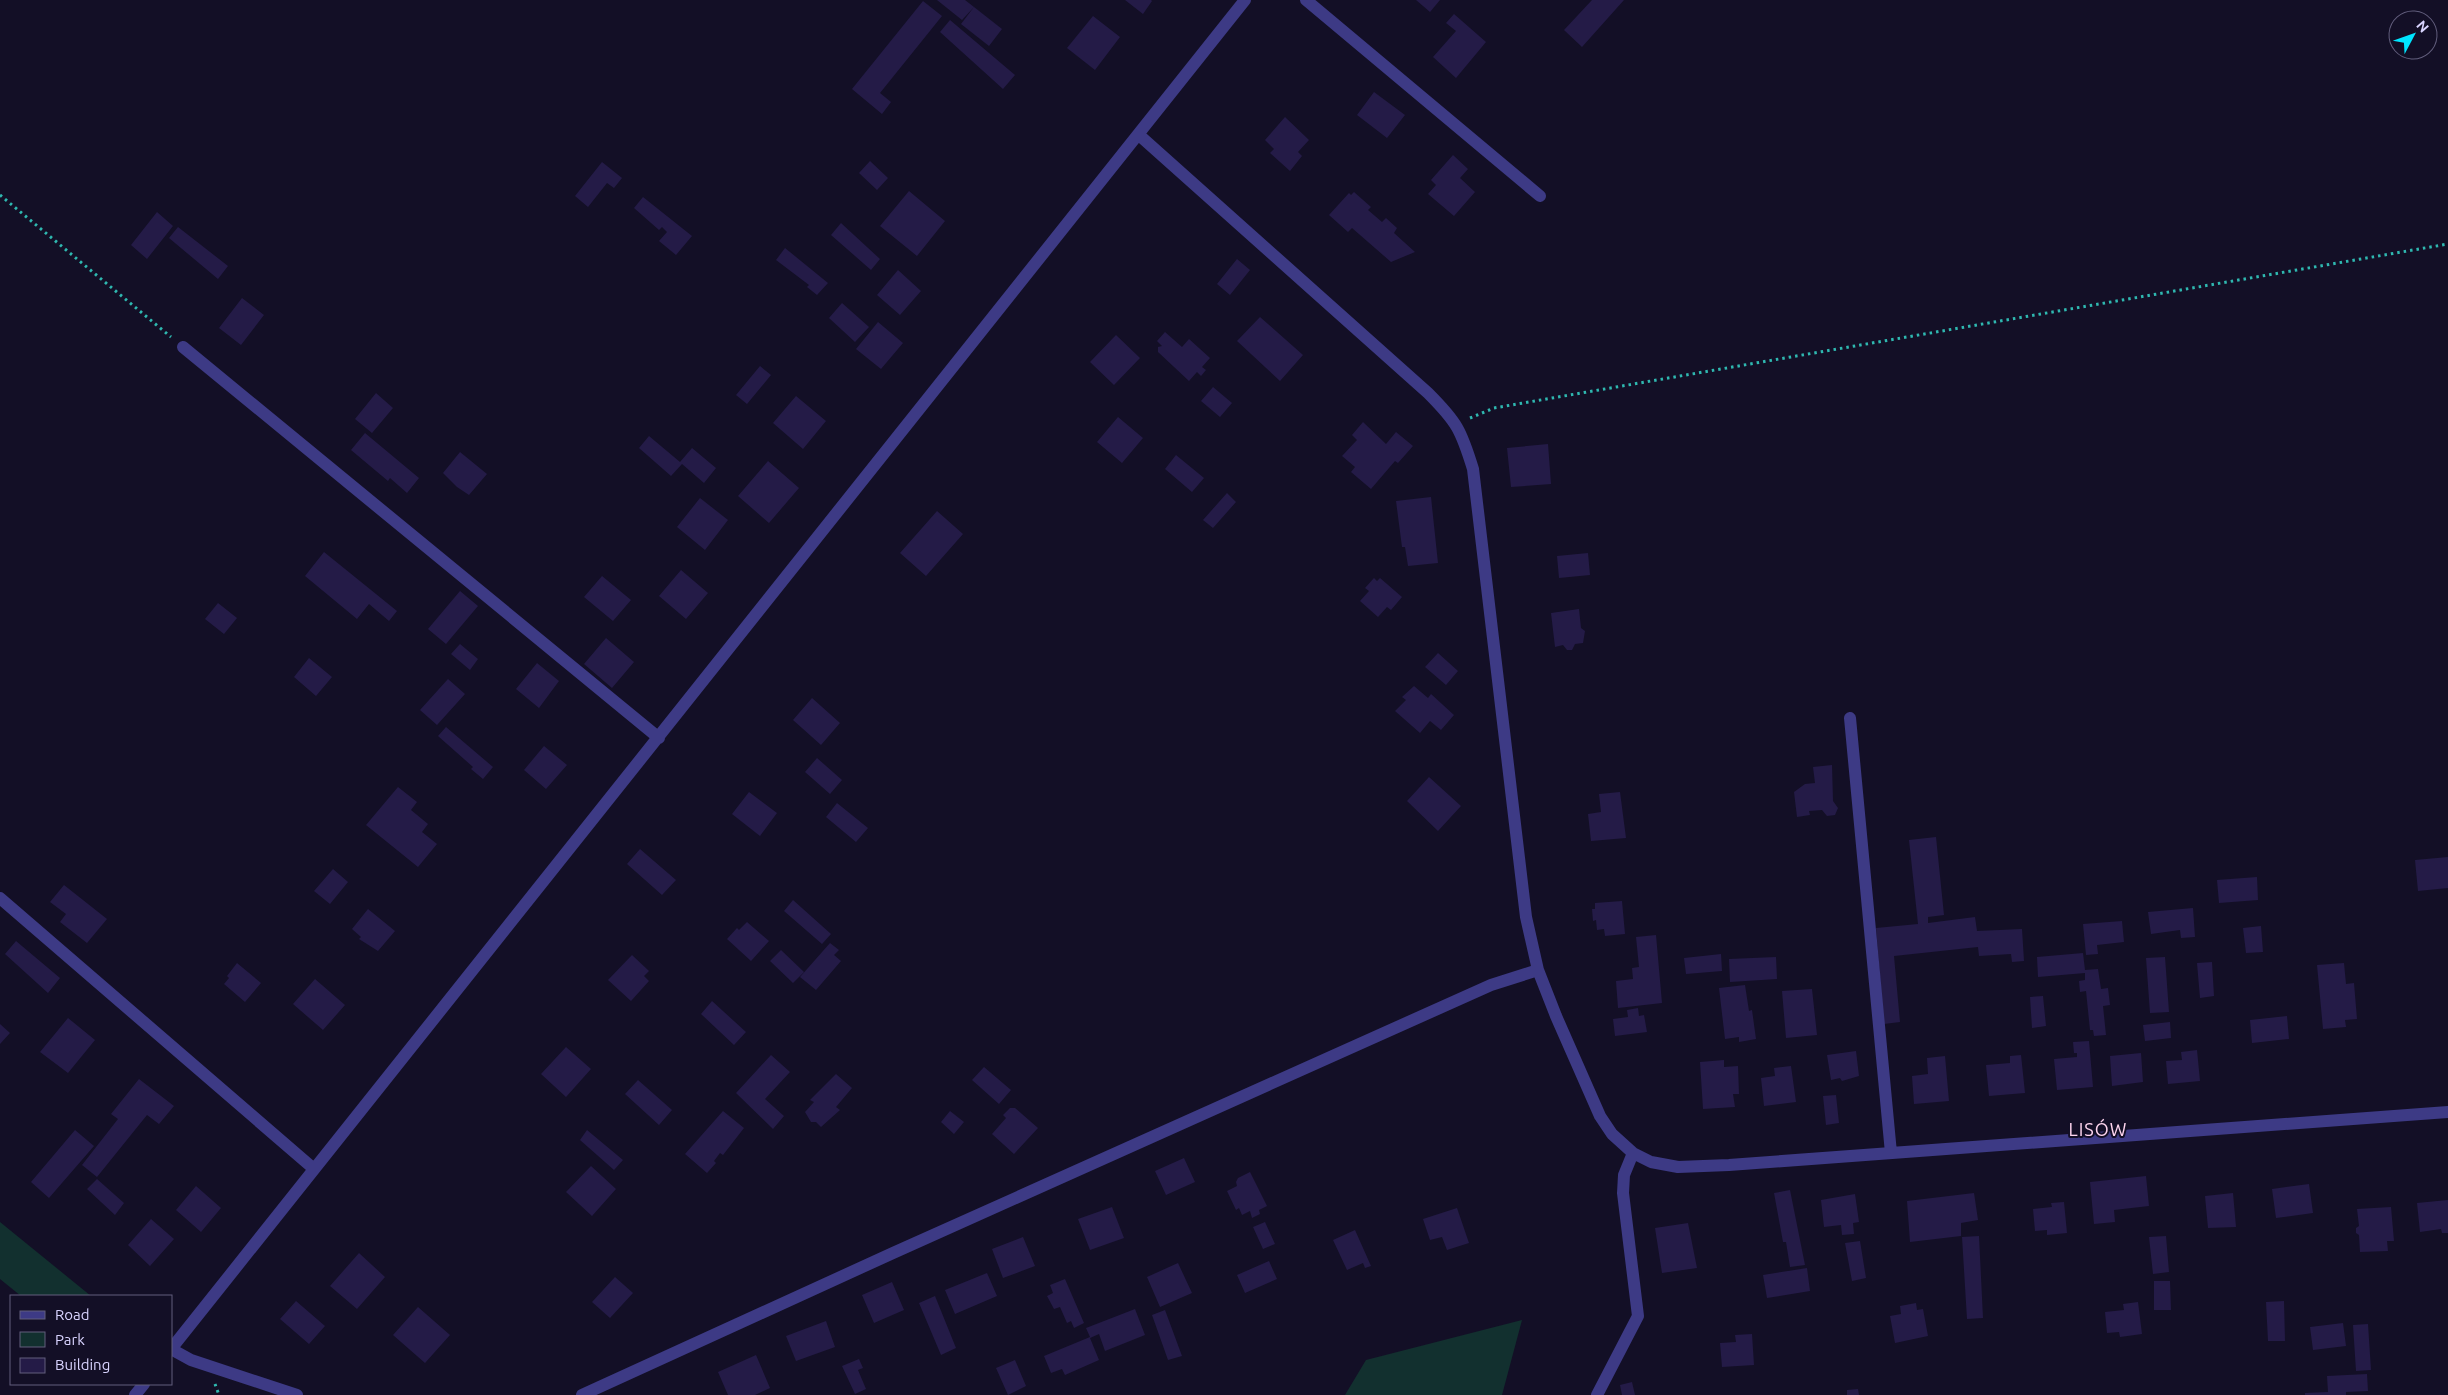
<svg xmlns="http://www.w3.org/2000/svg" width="2448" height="1395" viewBox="0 0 2448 1395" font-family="Ubuntu,sans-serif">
<rect width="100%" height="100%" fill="#130f26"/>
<path fill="#12302f" d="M0,1222l91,74h-70l-21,-17z
M1522,1320l-20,75h-157l21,-35z"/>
<path fill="#241b47" d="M937,0h28l9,7 -12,13z
M1125,0h26l1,1 -9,13z
M1416,0h24l-10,12z
M1592,0h32l-42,47 -18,-17z
M923,1l19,15 -62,77 11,9 -9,12 -30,-25z
M974,7l28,22 -13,17 -28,-22z
M1454,14l32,28 -30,36 -23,-21 23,-26 -10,-8z
M1093,16l27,21 -25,33 -28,-22z
M950,20l65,55 -12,14 -63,-57z
M1374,92l31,23 -18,23 -30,-23z
M1285,117l24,23 -11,12 4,4 -12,15 -20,-18 4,-4 -9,-9z
M1453,155l15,14 -8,9 15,14 -21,24 -26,-22 8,-9 -5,-5z
M870,161l18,17 -11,12 -18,-17z
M602,162l20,16 -8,10 -7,-5 -19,24 -13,-11z
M909,191l36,30 -28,35 -37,-30z
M1354,192l17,15 -3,3 14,12 4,-4 11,10 -3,5 21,19 -24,10 -39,-34 -4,4 -19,-17 20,-22 2,2z
M643,197l49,39 -16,19 -17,-14 8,-9 -5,-5 -3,3 -25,-22z
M157,212l16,14 -26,33 -16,-14z
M841,223l39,36 -9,11 -40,-35z
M178,227l50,39 -10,13 -49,-41z
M785,248l43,35 -11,12 -10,-8 2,-2 -33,-25z
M1237,259l13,11 -20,25 -13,-11z
M898,270l23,21 -21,24 -23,-20z
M242,298l22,17 -23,30 -22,-17z
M842,303l27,24 -14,15 -26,-24z
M1260,317l43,38 -23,26 -43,-40z
M878,322l25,21 -22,26 -25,-20z
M1165,332l17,15 7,-8 21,19 -8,9 4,3 -5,6 -4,-4 -8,9 -31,-29v-5l4,-1 -5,-5z
M1116,335l24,23 -26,27 -24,-23z
M760,366l11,9 -24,29 -11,-9z
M1213,387l19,16 -12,14 -19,-16z
M376,393l17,15 -21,25 -17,-14z
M796,396l30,25 -23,28 -30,-26z
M1118,417l25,21 -21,25 -25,-21z
M1363,422l23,22 10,-12 17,14 -15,17 -3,-2 -24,28 -20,-17 4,-5 -13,-11 15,-16 -5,-5z
M365,433l54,45 -12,15 -17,-15 -2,3 -37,-31z
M649,436l31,26 12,-14 24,20 -12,15 -22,-19 -11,12 -32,-28z
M1548,444l3,40 -40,3 -4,-39z
M460,452l27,22 -18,21 -12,-8 -14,-14z
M1176,455l28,23 -12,14 -27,-23z
M768,461l31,27 -30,35 -31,-27z
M1227,493l9,9 -23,26 -10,-8z
M1431,497l7,66 -30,3 -3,-19h-3l-6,-46z
M700,498l28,22 -23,30 -28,-23z
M937,511l26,23 -37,42 -26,-23z
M324,552l73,59 -8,10 -20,-17 -12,15 -52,-43z
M1588,553l2,22 -31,3 -2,-22z
M681,570l27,23 -22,26 -27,-23z
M602,576l29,24 -18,21 -29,-24z
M1374,578l3,3 3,-3 22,19 -11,13 -4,-3 -9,10 -18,-16 9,-10 -4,-3z
M460,591l18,15 -32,38 -18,-15z
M218,603l19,15 -13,16 -19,-15z
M1579,609l2,19 4,3 -2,12 -8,1 -3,6h-5l-4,-5 -8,2 -4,-34z
M606,638l28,24 -22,26 -28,-24z
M460,644l18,15 -8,11 -19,-16z
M1438,653l20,18 -12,14 -21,-18z
M309,658l23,19 -16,19 -22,-19z
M537,663l22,18 -20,27 -23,-19z
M448,679l17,15 -28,31 -17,-15z
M1414,686l14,12 3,-4 23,21 -13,15 -11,-9 -10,12 -25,-22 11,-11 -4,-3z
M812,698l28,25 -19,22 -28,-25z
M446,727l47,40 -10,12 -12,-10 2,-2 -35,-31z
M544,746l23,19 -21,24 -22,-19z
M817,758l25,22 -12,14 -25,-22z
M1832,765l1,36 5,7 -3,7 -8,1 -5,-6 -13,1 1,4 -13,2 -3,-25 11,-8 10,-1 -2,-16z
M1429,777l32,29 -23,25 -31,-30z
M398,787l19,15 -6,8 17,14 -6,8 15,12 -19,23 -52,-42z
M749,792l28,21 -17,23 -28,-22z
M1620,792l6,46 -35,3 -3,-27 13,-2 -2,-18z
M837,803l31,25 -12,14 -30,-25z
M1936,837l8,78 -16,2v6l47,-6 2,14 45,-2 2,32 -12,1 -1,-8 -32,2 -1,-9 -84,9 6,66 -16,2 -8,-96 42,-4 -9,-84z
M640,849l36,31 -14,15 -35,-31z
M2448,857v31l-30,3 -3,-31z
M333,869l15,13 -18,22 -16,-13z
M2257,877l1,23 -39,3 -2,-23z
M64,885l43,34 -20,24 -27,-21 6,-8 -16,-12z
M793,900l38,34 -9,10 -38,-33z
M1622,901l3,33 -20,2 -1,-7 -7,1 -1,-10 -3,1 -1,-12h3v-6z
M2193,908l2,29 -14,1 -1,-8 -29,4 -3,-22z
M368,909l27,22 -17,20 -19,-12 2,-2 -9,-8z
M2122,921l2,21 -27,3 1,9 -12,1 -3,-31z
M747,922l22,19 -18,20 -24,-22 10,-11 2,2z
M2261,926l2,26 -17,1 -3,-25z
M1656,935l6,68 -44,5 -2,-27 17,-2 -1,-11 7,-1 -3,-30z
M16,941l44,37 -12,15 -43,-39z
M830,943l9,7 -5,5 7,6 -25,29 -16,-13z
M781,950l23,22 -11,11 -23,-22z
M2083,953l2,17 13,-1 3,20 7,-1 2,17 -7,1 3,29 -12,1 -1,-6h-3l-4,-39 -6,1 -1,-11 6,-1v-7l-47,4 -1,-20z
M1721,954l1,17 -36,3 -2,-16z
M632,955l17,16 -5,5 5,5 -18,20 -23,-21z
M1776,957l1,22 -47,3 -1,-23z
M2165,957l4,55 -19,1 -4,-55z
M2212,962l2,34 -14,2 -3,-35z
M237,963l24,20 -16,19 -21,-18 5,-6 -2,-2z
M2344,963l2,21 8,-1 3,36 -12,1 1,7 -23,2 -6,-64z
M315,979l30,26 -22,25 -30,-26z
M1745,985l4,26 3,-1 4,29 -17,3v-5l-14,2 -6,-51z
M1812,989l5,46 -31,3 -4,-47z
M2043,996l3,30 -14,2 -2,-31z
M712,1001l34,31 -12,13 -33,-31z
M1638,1008l1,8 5,-1 3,17 -32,4 -2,-17 15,-2 -1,-7z
M2287,1016l2,23 -37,4 -2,-23z
M68,1018l27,22 -27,33 -28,-21z
M2170,1022l1,16 -26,3 -2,-16z
M0,1024l10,9 -10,11z
M2089,1041l4,46 -36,3 -3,-31 23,-2v-4h-3l-1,-11z
M566,1047l25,22 -25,28 -25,-23z
M2197,1050l3,31 -32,3 -2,-23 16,-1 -1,-8z
M1856,1051l3,25 -17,5 -2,-3 -9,2 -4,-25z
M2141,1053l2,29 -31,4 -2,-30z
M771,1055l19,17 -25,27 19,17 -11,13 -37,-36z
M2021,1055l4,38 -36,3 -3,-31 24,-2v-7z
M1945,1056l4,45 -35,3 -2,-28 16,-2 -1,-16z
M1724,1060v7l14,-1 1,28h-6l2,13 -32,2 -3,-47z
M1791,1066l5,36 -32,4 -3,-28 14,-2 -1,-8z
M984,1067l27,23 -12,14 -27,-24z
M836,1074l16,14 -16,19 4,3 -19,17 -5,-5h-5l-6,-10 9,-10 -4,-2z
M139,1079l35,27 -15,18 -12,-9 -50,62 -15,-12 36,-46 -7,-5z
M638,1080l34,30 -13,15 -34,-31z
M1836,1095l3,28 -13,2 -3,-29z
M1010,1108h5l23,20 -24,26 -22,-20 14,-16 -3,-3z
M723,1111l21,17 -21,27 -3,-2 -6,8 2,2 -9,10 -22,-19z
M950,1111l14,11 -10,12 -13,-12z
M75,1130l19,16 -45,52 -18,-16z
M587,1130l36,30 -9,10 -34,-30z
M1184,1158l11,24 -29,13 -11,-24z
M591,1166l25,23 -24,27 -26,-24z
M1250,1172l17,34 -8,4 1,4 -8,4 -2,-7 -8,4 -3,-7 -3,2 -9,-19 10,-5 -1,-4 2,-4z
M2146,1176l3,30 -35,4 1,12 -21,2 -4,-42z
M97,1179l27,24 -9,12 -28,-26z
M2309,1184l4,29 -37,5 -4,-29z
M196,1186l25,22 -20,24 -25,-22z
M1790,1190l15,75 -15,2 -4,-25h-3l-9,-49z
M1974,1193l4,27 -17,3v13l-51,6 -3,-41z
M2233,1193l3,34 -28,1 -3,-32z
M1855,1194l4,28 -6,1 1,11 -12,1 -1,-10 -17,2 -3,-27z
M2448,1200v33h-6l-1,-4 -21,3 -3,-29z
M2064,1202l3,31 -20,2v-5l-12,1 -2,-22 19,-2 -1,-4z
M1112,1207l12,31 -34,12 -12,-31z
M2391,1207l3,34h-7l1,10 -28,1 -1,-17 -3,-2v-5l3,-2 -2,-17z
M1457,1208l12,35 -22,7 -5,-13 -12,3 -7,-21z
M151,1219l23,20 -24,27 -22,-21z
M1265,1222l10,22 -12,5 -10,-22z
M1688,1223l9,45 -35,5 -7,-45z
M1355,1230l16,36 -6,2 -2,-5 -16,7 -14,-30z
M1979,1236l4,82 -16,1 -5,-82z
M2166,1236l3,36 -16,2 -4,-37z
M1023,1237l12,29 -32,12 -11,-29z
M1860,1241l6,37 -14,3 -7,-38z
M359,1253l26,24 -28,32 -27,-23z
M1269,1261l8,18 -32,14 -8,-18z
M1178,1263l14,30 -32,14 -13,-30z
M1807,1268l3,23 -43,7 -4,-23z
M987,1273l10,23 -42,18 -10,-24z
M615,1277l18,16 -23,25 -18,-16z
M1065,1279l19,44 -10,5 -3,-7 -4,2 -7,-16 -6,2 -7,-13 6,-3 -3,-8z
M2154,1281h16l1,29h-17z
M892,1282l12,28 -30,13 -12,-28z
M935,1296l21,52 -15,7 -22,-52z
M296,1301l29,25 -16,18 -29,-25z
M2284,1301l1,40h-17l-2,-39z
M2138,1302l4,32 -22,3 -1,-5 -12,1 -2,-21 19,-2 -1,-6z
M1916,1303l1,7 6,-1 5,27 -33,7 -5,-27 11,-2 -1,-8z
M418,1307l32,28 -25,28 -32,-28z
M1135,1309l10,26 -40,16 -6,-17 -9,4 9,22 -34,15 -3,-6 -11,4 -7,-17 46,-19 -4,-9z
M1165,1310l17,46 -14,4 -16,-45z
M826,1321l9,26 -39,14 -10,-25z
M2343,1323l3,23 -33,4 -3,-23z
M2368,1324l3,46 -15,1 -3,-46z
M1752,1334l2,31 -32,2 -2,-24 16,-1 -1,-7z
M756,1355l14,33 -15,7h-27l-10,-23z
M859,1359l4,9 -5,2 8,19 -11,5 -13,-28z
M1015,1360l11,26 -18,9 -12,-27z
M2367,1374l1,17 -22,1v3h-41v-2l23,-1 -1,-16z
M1632,1382l3,13h-13l-2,-10z
M1858,1389l1,6h-12v-5z"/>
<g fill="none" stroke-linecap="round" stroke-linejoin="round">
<path stroke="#2fb8b0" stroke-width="3" stroke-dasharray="2.5 4" stroke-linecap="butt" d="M0,195l171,142
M1470,418l24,-10 954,-164
M215,1384l4,11"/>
<path stroke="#3d3a85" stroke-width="12" d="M1306,0l234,196
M1139,135l289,258c29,29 33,37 45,76l53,448 12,53 18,46 44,100 12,18 21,19 18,9 27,5 51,-2 719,-53
M183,347l476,391
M1850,718l41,435
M0,898l314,271
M135,1395l9,-11
M297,1395l-106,-35 -20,-11 1074,-1349
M582,1395l311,-142 598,-268 47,-15
M1597,1395l41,-79 -15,-123 1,-18 9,-22"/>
</g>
<g text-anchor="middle" stroke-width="4" stroke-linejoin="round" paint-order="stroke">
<g font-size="18" letter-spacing="1" fill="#ffd6f0" stroke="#130f26">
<text x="2098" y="1136">LISÓW</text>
</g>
</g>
<rect x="10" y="1295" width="162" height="90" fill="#130f26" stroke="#625e7d"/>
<rect x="20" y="1311" width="25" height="8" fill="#3d3a85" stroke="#625e7d"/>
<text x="55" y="1320" font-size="15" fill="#d9d4ff">Road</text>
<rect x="20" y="1332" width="25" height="15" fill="#12302f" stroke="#625e7d"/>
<text x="55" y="1345" font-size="15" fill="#d9d4ff">Park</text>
<rect x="20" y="1358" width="25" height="15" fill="#241b47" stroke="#625e7d"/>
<text x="55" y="1370" font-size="15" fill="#d9d4ff">Building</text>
<g transform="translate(2413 35) rotate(49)"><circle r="24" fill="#130f26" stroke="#625e7d"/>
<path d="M0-4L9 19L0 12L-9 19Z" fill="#00e5ff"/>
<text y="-8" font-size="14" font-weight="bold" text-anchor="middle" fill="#d9d4ff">N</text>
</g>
</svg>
